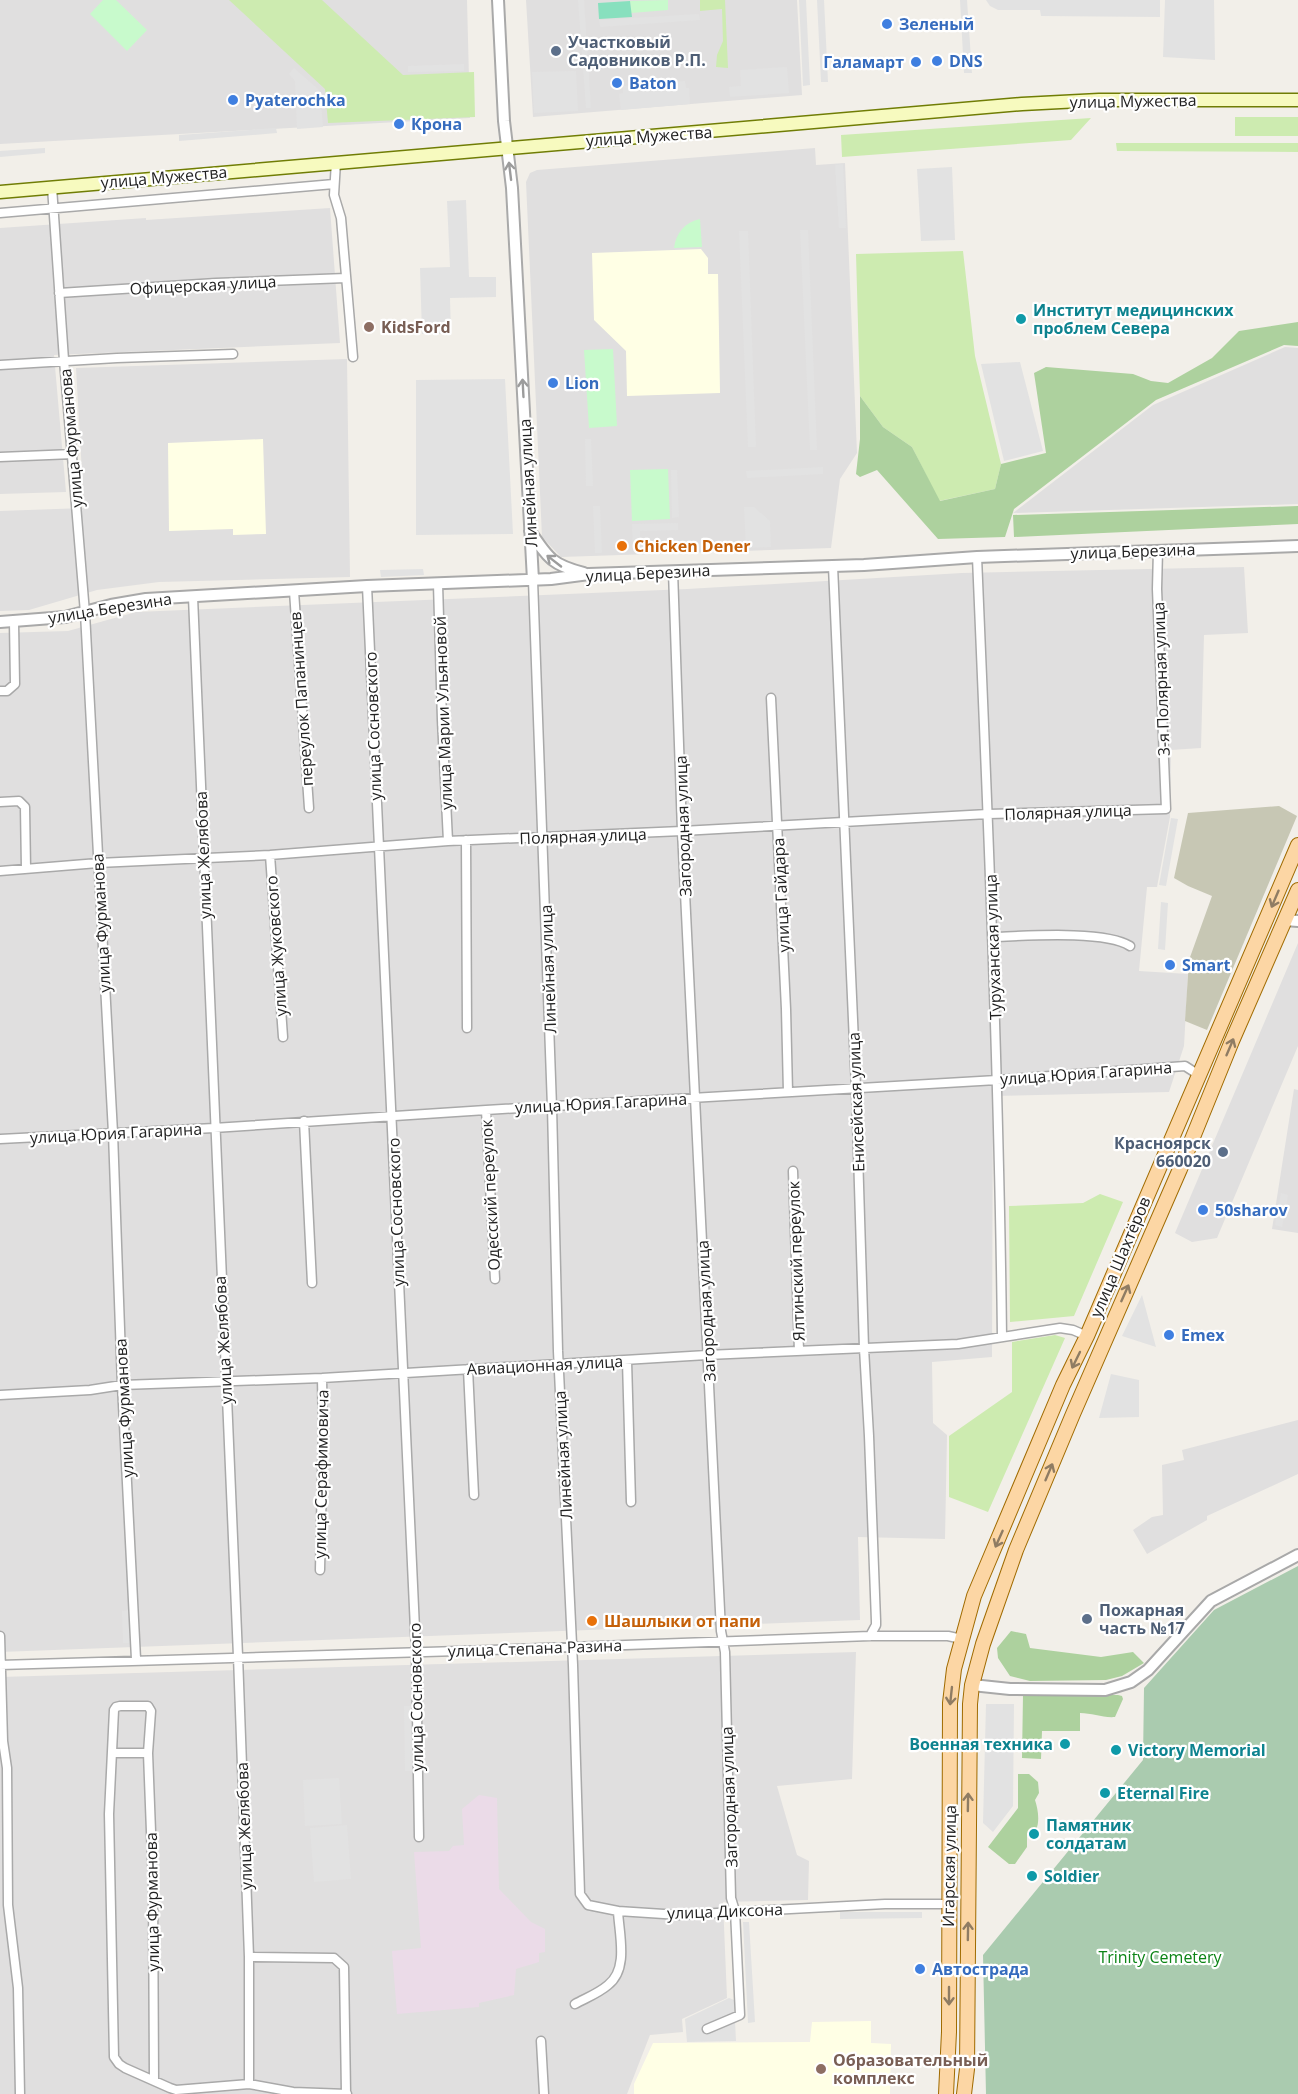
<svg xmlns="http://www.w3.org/2000/svg" width="1298" height="2094" viewBox="0 0 1298 2094" font-family="'Open Sans',sans-serif">
<rect width="100%" height="100%" fill="#f2efe9"/>
<path fill="#e0dfdf" d="M0,0h467l3,118 -470,26z
M526,0h271l5,95 -269,22z
M815,148l1,17 29,-2 12,290 -17,26 -9,69 -270,9 -19,-20 -16,-355 4,-9 7,-3z
M330,208l10,135 -286,12 12,137 -66,2v-266l146,-10v2z
M1285,347l13,1v156l-285,9 140,-108z
M347,359l3,218 -191,5 -62,8 -68,20 -29,1v-100l84,-3 -8,-140z
M1244,567l4,66 -44,2 -3,113 -30,2 -1,67 -13,70h-10l-8,84 49,3 -4,72 -15,46 -176,4 -1,261 -60,5 1,61 14,12 -2,104 -87,-2 2,83 -860,32v-1019l68,-2 68,-19 551,-23 275,-16z
M1298,943v103l-81,192 -25,4 -17,-9z
M1294,1089l4,1v143l-26,-4z
M1298,1420v54l-91,42v4l-60,34 -14,-24 19,-13 11,-2 -1,-50 22,-5 -2,-10z
M856,1652l-4,127 -75,7 20,69 12,6 -1,39 -85,2 4,96 -45,21 1,13 -33,3 -23,59h-627v-417z"/>
<path fill="#ebdbe8" d="M479,1795l18,3 2,91 32,33 14,7v23l-6,1v9l-23,7 -2,26 -35,8v4l-82,7 -5,-63 29,-3 -7,-96 35,-1 4,-5 11,-1 -2,-36z"/>
<path fill="#ffffe5" d="M701,249l7,9v16h10l2,119 -93,3 -1,-45 -32,-31 -2,-67z
M263,439l3,95 -33,1v-6l-64,2 -1,-88z
M871,2021v22l20,1 -1,50h-256v-10l19,-41 157,-1 2,-20z"/>
<path fill="#c7c7b4" d="M1279,806l18,10 -90,214 -22,-9 4,-61 23,-64 -24,-10 -14,-8 14,-65z"/>
<path fill="#cdebb0" d="M229,0h93l81,75 71,-3 1,45 -147,6 -3,-34z
M700,0h25l3,68 -12,-1 1,-12 6,-14 -1,-32 -22,2z
M1235,117h63v19h-63z
M1091,118l-20,22 -229,17 -1,-22z
M1116,143h182v9l-181,-1z
M963,251l12,105 26,108 -6,25 -56,12 -27,-54 -29,-20 -23,-31 -4,-142z
M1100,1194l23,8 -49,114 -64,6 -1,-116 74,-3z
M1055,1335l10,3 -77,174 -39,-15v-61l63,-44v-50z"/>
<path fill="#add19e" d="M1298,322v24l-14,-1 -128,55 -142,109 -9,28 -67,2 -61,-69 -17,7 -4,-3 4,-35v-43l23,31 29,20 28,54 55,-12 6,-25 45,-11 -12,-80 12,-6 87,7 18,7 17,2 44,-25 27,-27z
M1298,506v18l-284,13 -1,-22z
M1011,1631l15,3 4,14 71,9 32,-5 11,11 -22,13 -16,4 -76,1 -20,-5 -12,-18 -1,-10z
M1023,1695h95l4,1 1,3 -8,18c-12,1 -23,-4 -35,-4v18h-38l-1,28 -19,-1z
M1018,1774h11l9,8 1,11 -4,7c3,9 5,21 1,30l-9,3v14l-12,17h-6l-21,-17 30,-39z"/>
<path fill="#aacbaf" d="M1298,1566v528h-312l-3,-139 160,-195 1,-72 70,-78z"/>
<path fill="#c8facc" d="M103,0h13l31,30 -20,21 -37,-37z
M668,0v10l-37,3 -1,-12z
M700,219l2,28 -28,1c2,-15 11,-26 26,-29z
M613,349l4,77 -28,2 -5,-78z
M668,469l2,50 -38,2 -2,-51z"/>
<path fill="#88e0be" d="M630,1l2,16 -33,2 -1,-16z"/>
<path fill="#e2e2e2" d="M578,0h6l7,108h-5z
M799,0h7l4,85 -7,1z
M817,0h7l4,82h-7z
M960,0h7l5,73h-8z
M986,0h174v17l-119,-1 -1,-6h-42l-8,-4z
M1165,0h49l1,60 -52,-3z
M699,14l1,6 -100,7 -1,-7z
M464,64v7l-56,1v-6z
M787,67l2,26 -59,4 -1,-10 12,-1 -1,-16z
M294,68l26,23 3,36 -26,2 -2,-48 -6,-7z
M576,71l2,40 -44,2 -2,-41z
M685,81l1,7h3l1,16 -69,6 -2,-16 4,-1v-7z
M276,128l1,5 -98,8v-6z
M45,148v5l-45,4v-6z
M843,164l3,64h-7l-4,-63z
M952,167l3,73 -34,1 -4,-72z
M466,200l3,77h27v20l-46,1 1,36h-29l-2,-66 30,-1 -3,-66z
M800,230h8l9,220h-7z
M739,231h9l8,216h-8z
M1020,362l23,89 -39,10 -23,-97z
M505,379l8,155 -97,1v-155z
M585,439h6l2,47h-7z
M823,467v7l-76,4 -1,-7z
M671,470h6l2,47 -7,1z
M593,506h7l2,47h-7z
M744,507h10l16,14 1,26 -25,1z
M678,523v7l-38,1v14l96,-2v6l-103,2 -1,-27z
M423,569l1,6 -43,2 -1,-7z
M1171,818l7,1 -12,67 -7,-1z
M1161,902l7,1 -3,47 -7,-1z
M1281,1193l7,2 -6,32 -7,-2z
M1142,1295l14,52 -34,-11z
M1111,1374l28,6v37l-40,1z
M129,1610l1,33h-7l-1,-32z
M986,1704h28l-1,102 -20,26 -10,-9z
M404,1706h8v65h-7z
M339,1778l3,46 -37,2 -2,-46z
M347,1825l4,54 -37,3 -4,-54z
M840,1912h82v6l-82,1z
M743,1922h6l6,100 -7,1z
M729,1998l5,2 2,41 -49,1 -2,-23z"/>
<g fill="none" stroke-linecap="round" stroke-linejoin="round">
<defs>
<path id="minor" d="M336,162l-2,33 7,23 12,139
M52,187l12,173 21,253 28,520 9,252 14,274
M0,213l334,-29
M59,293l157,-10 130,-5
M0,365l117,-7 116,-4
M0,457l73,-3
M977,557c11,260 22,520 25,780
M833,566l23,522 8,260 5,88 7,185v4l-6,11
M673,571l9,260 39,800 4,21 6,246 4,13 5,104 -33,14
M533,580l19,527 6,244 15,314 7,229 8,11 30,6
M438,584l4,136 6,121
M367,586l49,1065 3,186
M294,591l15,217
M193,597l45,1059 11,301v127
M0,691h7l8,-7 -1,-62
M771,698l15,311 2,83
M0,802l19,-1 6,6 1,62
M466,840l1,188
M270,855l13,182
M0,871l98,-8 172,-8 178,-14 234,-10 306,-17 178,-5 -9,-220 1,-39
M993,937c31,-1 112,-7 137,9
M486,1110l9,169
M304,1121l8,162
M0,1139l214,-11 272,-18 511,-30 188,-14 14,9
M793,1171l6,180
M627,1361l4,141
M468,1369l6,126
M0,1395l90,-5 32,-5 200,-7 385,-23 251,-11 102,-16 13,2 14,6
M320,1570l3,-140 -1,-52
M0,1636l3,105 4,27 1,137 10,83 2,106
M0,1665l491,-15 379,-14h78l14,3
M113,1753h35
M249,1957l85,1 10,9 2,126
M575,2004c11,-6 24,-11 33,-19 21,-16 11,-51 10,-74l61,4 206,-11h63
M541,2041l3,53
M154,2080l-1,-196 -5,-131 3,-42 -3,-5h-28l-4,1 -2,3 -5,104 5,243 5,7 6,4 45,20 6,2 73,-6 44,8 54,2"/>
<path id="tertiary" d="M498,0l6,121 8,67 21,392
M530,531c18,27 22,34 54,42
M0,622l65,-5 46,-12 35,-6 221,-13 184,-7 38,-5 275,-9 113,-8 321,-11
M1285,920l13,1
M972,1685l38,4 95,1 26,-8 17,-12 63,-69 87,-46"/>
<path id="secondary" d="M0,192l1022,-88 77,-4h199"/>
<path id="primary" d="M946,2094l3,-62 1,-329 4,-34 20,-73 89,-211 24,-49 211,-491
M964,2094l3,-25 3,-365 2,-19 11,-41 33,-94 57,-136 107,-245 52,-128 66,-151"/>
</defs>
<use href="#minor" stroke="#a9a9a9" stroke-width="11"/>
<use href="#tertiary" stroke="#a9a9a9" stroke-width="14"/>
<use href="#secondary" stroke="#707d05" stroke-width="15"/>
<use href="#primary" stroke="#a06b00" stroke-width="16"/>
<use href="#minor" stroke="#fff" stroke-width="8"/>
<use href="#tertiary" stroke="#fff" stroke-width="10"/>
<use href="#secondary" stroke="#f7fabf" stroke-width="12"/>
<use href="#primary" stroke="#fcd6a4" stroke-width="14"/>
</g>
<defs><path id="oneway-shaft" d="M-6 0H5M1.5-3L5.5 0L1.5 3" fill="none" stroke-width="1.6" stroke-linecap="round" stroke-linejoin="round" transform="scale(1.5)"/></defs>
<g stroke="#9c9c9c">
<use href="#oneway-shaft" transform="translate(510 171) rotate(-97)"/>
<use href="#oneway-shaft" transform="translate(523 388) rotate(-93)"/>
<use href="#oneway-shaft" transform="translate(554 561) rotate(-142)"/>
</g>
<g stroke="#8f7c63">
<use href="#oneway-shaft" transform="translate(1275 899) rotate(113)"/>
<use href="#oneway-shaft" transform="translate(1230 1047) rotate(-67)"/>
<use href="#oneway-shaft" transform="translate(1125 1293) rotate(-66)"/>
<use href="#oneway-shaft" transform="translate(1076 1360) rotate(116)"/>
<use href="#oneway-shaft" transform="translate(1049 1472) rotate(-67)"/>
<use href="#oneway-shaft" transform="translate(999 1539) rotate(114)"/>
<use href="#oneway-shaft" transform="translate(951 1696) rotate(96)"/>
<use href="#oneway-shaft" transform="translate(968 1802) rotate(-89)"/>
<use href="#oneway-shaft" transform="translate(968 1931) rotate(-89)"/>
<use href="#oneway-shaft" transform="translate(949 1996) rotate(90)"/>
</g>
<g fill="#3f7fe0" stroke="#fff" stroke-width="2">
<circle cx="887" cy="24" r="6"/>
<circle cx="937" cy="61" r="6"/>
<circle cx="916" cy="62" r="6"/>
<circle cx="617" cy="83" r="6"/>
<circle cx="233" cy="100" r="6"/>
<circle cx="399" cy="124" r="6"/>
<circle cx="553" cy="383" r="6"/>
<circle cx="1170" cy="965" r="6"/>
<circle cx="1203" cy="1210" r="6"/>
<circle cx="1169" cy="1335" r="6"/>
<circle cx="920" cy="1969" r="6"/>
</g>
<g fill="#5c6f8a" stroke="#fff" stroke-width="2">
<circle cx="556" cy="51" r="6"/>
<circle cx="1223" cy="1152" r="6"/>
<circle cx="1087" cy="1619" r="6"/>
</g>
<g fill="#0f9aa8" stroke="#fff" stroke-width="2">
<circle cx="1021" cy="319" r="6"/>
<circle cx="1065" cy="1744" r="6"/>
<circle cx="1116" cy="1750" r="6"/>
<circle cx="1105" cy="1793" r="6"/>
<circle cx="1034" cy="1834" r="6"/>
<circle cx="1032" cy="1876" r="6"/>
</g>
<g fill="#8d6e63" stroke="#fff" stroke-width="2">
<circle cx="369" cy="327" r="6"/>
<circle cx="821" cy="2069" r="6"/>
</g>
<g fill="#e8710a" stroke="#fff" stroke-width="2">
<circle cx="622" cy="546" r="6"/>
<circle cx="592" cy="1621" r="6"/>
</g>
<g text-anchor="middle" stroke-width="4.5" stroke-linejoin="round" paint-order="stroke">
<g font-size="16" font-weight="bold" fill="#366cbe" stroke="#fff" text-anchor="start">
<text x="899" y="30">Зеленый</text>
<text x="949" y="67">DNS</text>
<text x="904" y="68" text-anchor="end">Галамарт</text>
<text x="629" y="89">Baton</text>
<text x="245" y="106">Pyaterochka</text>
<text x="411" y="130">Крона</text>
<text x="565" y="389">Lion</text>
<text x="1182" y="971">Smart</text>
<text x="1215" y="1216">50sharov</text>
<text x="1181" y="1341">Emex</text>
<text x="932" y="1975">Автострада</text>
</g>
<g font-size="16" font-weight="bold" fill="#4e5e75" stroke="#fff" text-anchor="start">
<text x="568" y="48">Участковый<tspan x="568" dy="18">Садовников Р.П.</tspan></text>
<text x="1211" y="1149" text-anchor="end">Красноярск<tspan x="1211" dy="18">660020</tspan></text>
<text x="1099" y="1616">Пожарная<tspan x="1099" dy="18">часть №17</tspan></text>
</g>
<g font-size="16" fill="#222" stroke="#fff">
<text transform="translate(1133 101) rotate(-1)" y="6">улица Мужества</text>
<text transform="translate(649 136) rotate(-4)" y="6">улица Мужества</text>
<text transform="translate(164 177) rotate(-5)" y="6">улица Мужества</text>
<text transform="translate(203 285) rotate(-3)" y="6">Офицерская улица</text>
<text transform="translate(71 438) rotate(-95)" y="6">улица Фурманова</text>
<text transform="translate(528 483) rotate(-93)" y="6">Линейная улица</text>
<text transform="translate(1133 551) rotate(-2)" y="6">улица Березина</text>
<text transform="translate(648 573) rotate(-3)" y="6">улица Березина</text>
<text transform="translate(110 608) rotate(-9)" y="6">улица Березина</text>
<text transform="translate(1161 679) rotate(-92)" y="6">3-я Полярная улица</text>
<text transform="translate(301 699) rotate(-94)" y="6">переулок Папанинцев</text>
<text transform="translate(443 713) rotate(-92)" y="6">улица Марии Ульяновой</text>
<text transform="translate(373 726) rotate(-92)" y="6">улица Сосновского</text>
<text transform="translate(1068 812) rotate(-2)" y="6">Полярная улица</text>
<text transform="translate(683 826) rotate(-92)" y="6">Загородная улица</text>
<text transform="translate(583 836) rotate(-2)" y="6">Полярная улица</text>
<text transform="translate(203 855) rotate(-92)" y="6">улица Желябова</text>
<text transform="translate(781 895) rotate(-93)" y="6">улица Гайдара</text>
<text transform="translate(101 923) rotate(-93)" y="6">улица Фурманова</text>
<text transform="translate(276 946) rotate(-94)" y="6">улица Жуковского</text>
<text transform="translate(993 947) rotate(-92)" y="6">Туруханская улица</text>
<text transform="translate(548 969) rotate(-92)" y="6">Линейная улица</text>
<text transform="translate(1086 1073) rotate(-4)" y="6">улица Юрия Гагарина</text>
<text transform="translate(856 1102) rotate(-92)" y="6">Енисейская улица</text>
<text transform="translate(601 1103) rotate(-3)" y="6">улица Юрия Гагарина</text>
<text transform="translate(116 1133) rotate(-3)" y="6">улица Юрия Гагарина</text>
<text transform="translate(490 1195) rotate(-93)" y="6">Одесский переулок</text>
<text transform="translate(396 1212) rotate(-92)" y="6">улица Сосновского</text>
<text transform="translate(1120 1257) rotate(-67)" y="6">улица Шахтёров</text>
<text transform="translate(796 1261) rotate(-92)" y="6">Ялтинский переулок</text>
<text transform="translate(706 1311) rotate(-93)" y="6">Загородная улица</text>
<text transform="translate(223 1340) rotate(-93)" y="6">улица Желябова</text>
<text transform="translate(545 1365) rotate(-3)" y="6">Авиационная улица</text>
<text transform="translate(124 1408) rotate(-93)" y="6">улица Фурманова</text>
<text transform="translate(563 1455) rotate(-93)" y="6">Линейная улица</text>
<text transform="translate(321 1474) rotate(-89)" y="6">улица Серафимовича</text>
<text transform="translate(535 1648) rotate(-2)" y="6">улица Степана Разина</text>
<text transform="translate(416 1697) rotate(-91)" y="6">улица Сосновского</text>
<text transform="translate(729 1797) rotate(-92)" y="6">Загородная улица</text>
<text transform="translate(244 1826) rotate(-92)" y="6">улица Желябова</text>
<text transform="translate(949 1866) rotate(-89)" y="6">Игарская улица</text>
<text transform="translate(152 1902) rotate(-91)" y="6">улица Фурманова</text>
<text transform="translate(725 1911) rotate(-2)" y="6">улица Диксона</text>
</g>
<g font-size="16" font-weight="bold" fill="#0d838f" stroke="#fff" text-anchor="start">
<text x="1033" y="316">Институт медицинских<tspan x="1033" dy="18">проблем Севера</tspan></text>
<text x="1053" y="1750" text-anchor="end">Военная техника</text>
<text x="1128" y="1756">Victory Memorial</text>
<text x="1117" y="1799">Eternal Fire</text>
<text x="1046" y="1831">Памятник<tspan x="1046" dy="18">солдатам</tspan></text>
<text x="1044" y="1882">Soldier</text>
</g>
<g font-size="16" font-weight="bold" fill="#785e54" stroke="#fff" text-anchor="start">
<text x="381" y="333">KidsFord</text>
<text x="833" y="2066">Образовательный<tspan x="833" dy="18">комплекс</tspan></text>
</g>
<g font-size="16" font-weight="bold" fill="#c56008" stroke="#fff" text-anchor="start">
<text x="634" y="552">Chicken Dener</text>
<text x="604" y="1627">Шашлыки от папи</text>
</g>
<g font-size="16" fill="#0c8416" stroke="#fff">
<text x="1160" y="1963">Trinity Cemetery</text>
</g>
</g>
</svg>
